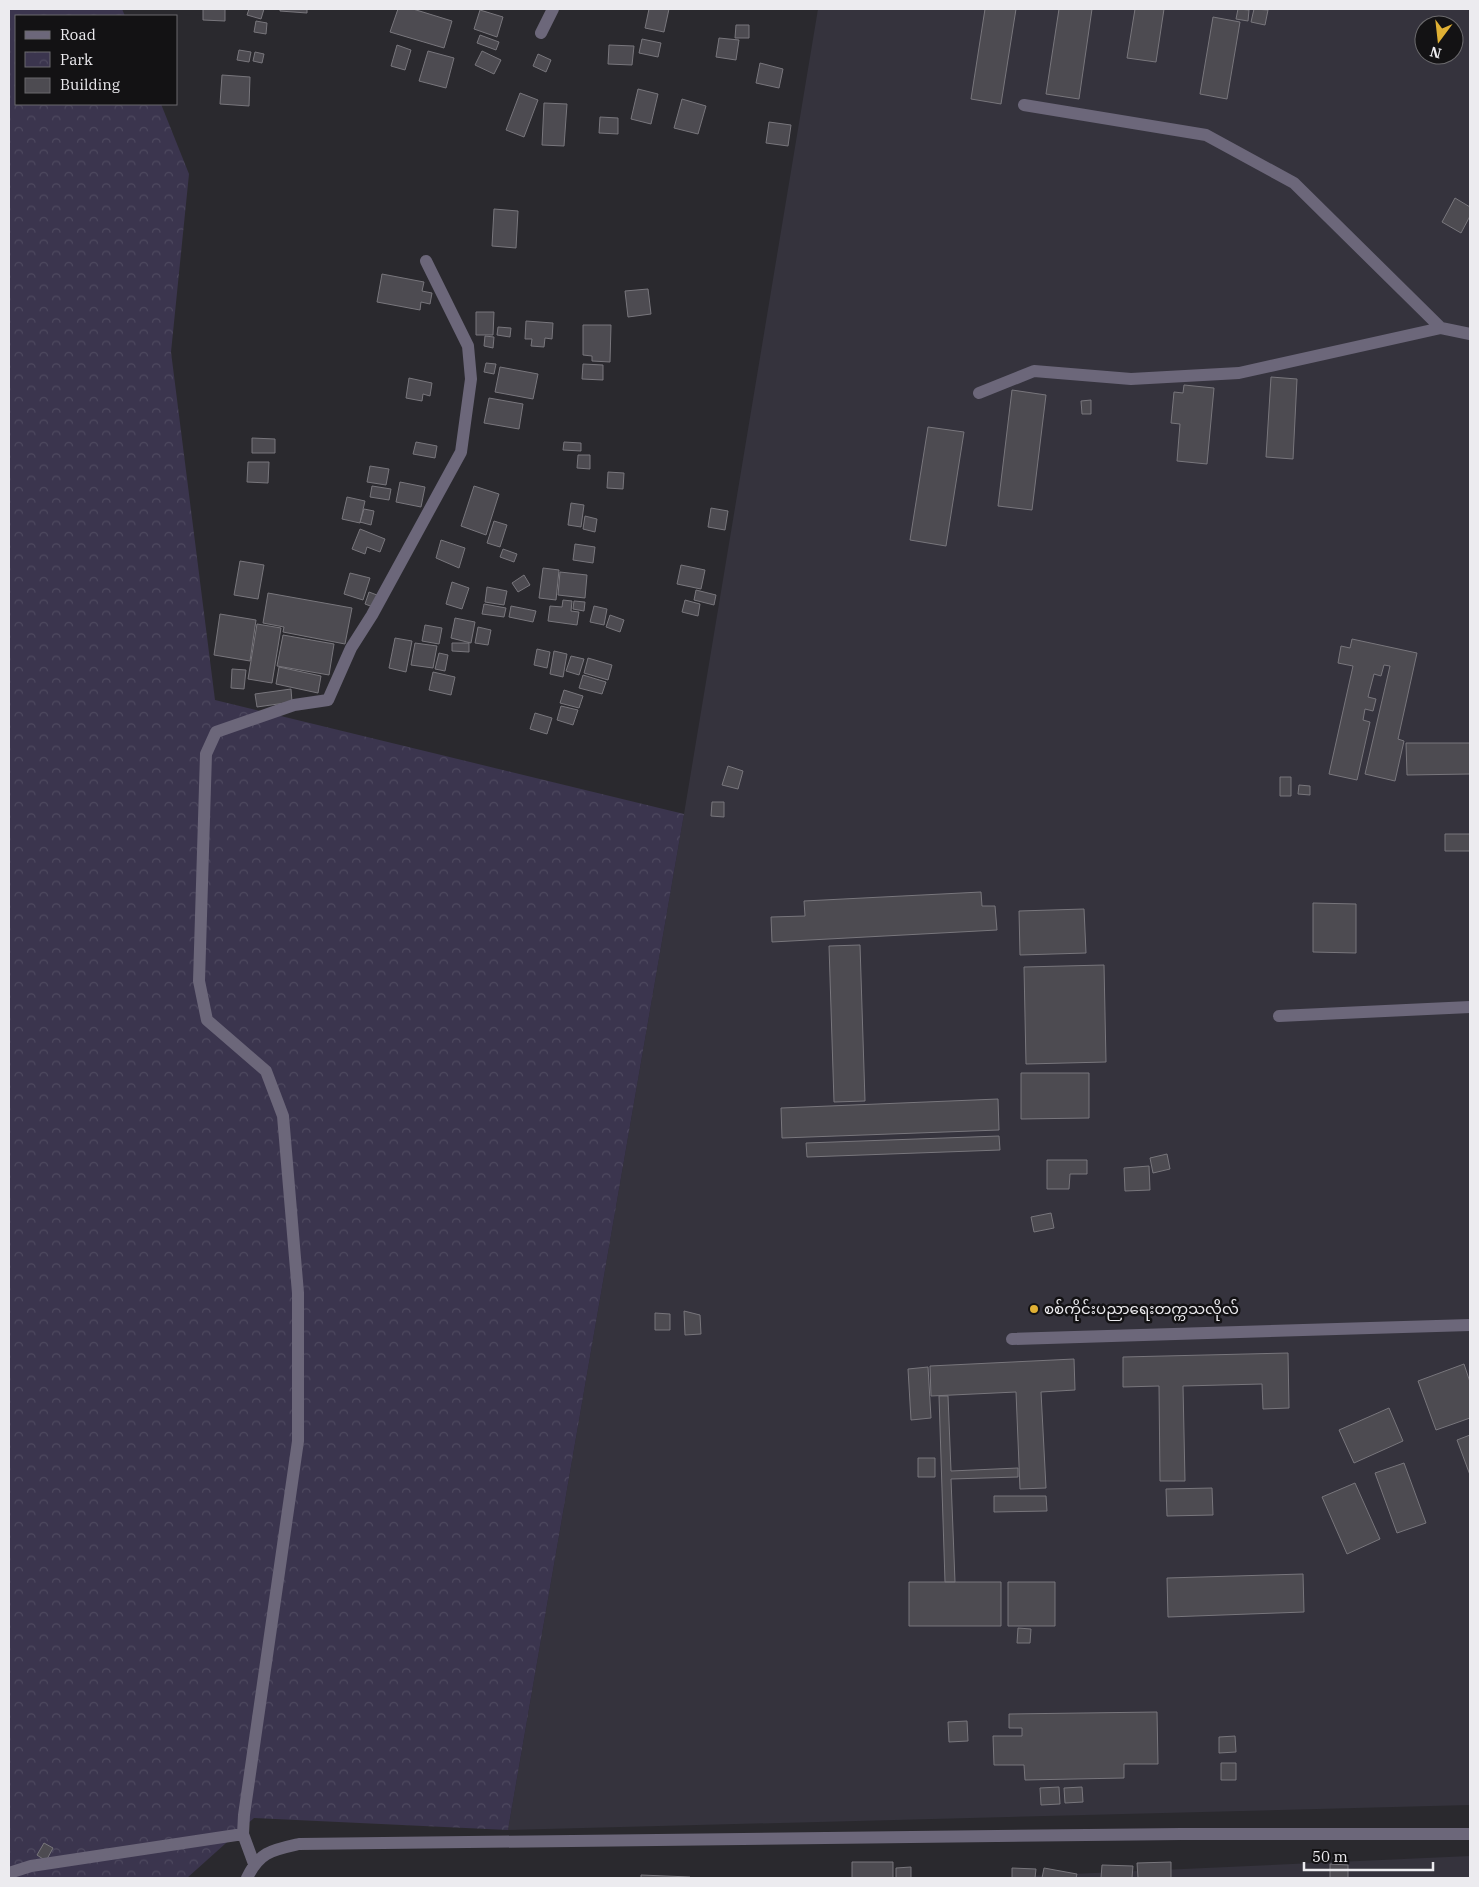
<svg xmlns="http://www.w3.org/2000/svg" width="1479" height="1887" viewBox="0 0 1479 1887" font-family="'IBM Plex Serif','Noto Sans Myanmar',serif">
<defs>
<pattern id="park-crowns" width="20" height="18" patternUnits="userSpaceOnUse" patternTransform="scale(1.25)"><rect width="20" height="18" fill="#3b354e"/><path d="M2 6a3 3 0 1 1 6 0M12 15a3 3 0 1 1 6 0" fill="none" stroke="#4e495f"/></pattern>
</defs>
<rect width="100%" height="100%" fill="#2a292e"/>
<path fill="#35333d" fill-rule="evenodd" d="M818,9h652v1796l-962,25 176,-1016zM1424,25h30v30h-30z
M1470,1856v22h-486z"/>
<path fill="url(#park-crowns)" d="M9,9h113l3,7h-109v88h145l28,70 -18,178 44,348 469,114 -176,1016 -254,-12 -67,60h-178z"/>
<path fill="#4d4b51" stroke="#78767c" d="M203,9h22v12l-22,-1z
M249,9h15l-3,10 -14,-4z
M280,9h27v4l-27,-2z
M398,9h15l39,12 -8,27 -54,-16z
M649,9h20l-5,23 -19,-4z
M985,9h31l-15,95 -30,-5z
M1059,9h33l-13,90 -33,-5z
M1135,9h29l-8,53 -29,-4z
M1238,9l11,1 -1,11 -12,-2z
M1254,9l14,1 -3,15 -14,-3z
M480,10l23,7 -6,20 -23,-8z
M1213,17l27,5 -13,77 -27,-5z
M256,21l11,2 -1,11 -12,-2z
M736,25h13v13h-14z
M480,35l19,7 -3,8 -19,-7z
M719,38l20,2 -3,20 -20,-3z
M642,39l19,4 -3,14 -19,-4z
M397,45l14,5 -6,20 -14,-4z
M609,45l25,1 -2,19 -24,-1z
M239,50l12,2 -2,10 -12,-2z
M428,51l26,7 -8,30 -27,-7z
M482,51l19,9 -7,14 -19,-9z
M255,52l9,2 -2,9 -9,-2z
M538,54l13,6 -5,12 -13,-6z
M760,63l23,6 -4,19 -23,-5z
M222,75l28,2 -1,29 -29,-2z
M638,89l20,5 -7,30 -20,-5z
M520,93l18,7 -14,37 -18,-7z
M682,99l24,7 -8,28 -24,-6z
M544,103l23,1 -3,42 -22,-1z
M600,117l18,1v16l-19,-1z
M769,122l22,3 -3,21 -22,-3z
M1455,198l15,9v9l-9,17 -19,-11z
M494,209l24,2 -2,37 -24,-2z
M382,274l42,8 -2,9 10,2 -2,11 -9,-2 -1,8 -43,-8z
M648,289l3,25 -23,3 -3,-26z
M476,312h18l-1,23h-17z
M526,321l27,2 -1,16 -7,-1 -1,9 -13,-1 1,-7h-7z
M583,325h28l-1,37 -18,-1v-5l-9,-1z
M498,327l13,1 -1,9 -13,-2z
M485,336l9,1 -1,11 -9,-2z
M486,363l10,1 -2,10 -10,-2z
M583,364l20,1v15l-21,-1z
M500,367l38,7 -5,25 -38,-7z
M1271,377l26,2 -4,80 -27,-2z
M409,378l23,5 -2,13 -7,-2 -1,7 -16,-3z
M1184,385l30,3 -7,76 -30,-3 3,-37 -9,-1 3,-31 9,1z
M1012,390l34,5 -14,115 -34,-4z
M489,398l34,6 -4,25 -35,-6z
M1091,400v14h-9l-1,-13z
M928,427l36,5 -18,114 -36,-6z
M252,438l23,1v14h-23z
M416,442l21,4 -2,12 -22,-4z
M564,442l17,1v8l-18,-1z
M578,455h12v14l-13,-1z
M248,462h21l-1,21 -21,-1z
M370,466l19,3 -3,16 -19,-3z
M608,472l16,1 -1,16 -16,-1z
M400,482l25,5 -4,20 -25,-5z
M372,486l19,3 -2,11 -19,-3z
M474,486l25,8 -13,41 -25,-9z
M347,497l18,4 -5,22 -18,-4z
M571,503l13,2 -3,22 -13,-2z
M711,508l17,3 -3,19 -17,-3z
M364,509l10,2 -3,14 -11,-3z
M585,516l12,3 -2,13 -12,-3z
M494,521l13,4 -7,22 -13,-4z
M360,529l25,10 -5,13 -13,-5 -2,7 -13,-5z
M441,540l24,8 -6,20 -23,-10z
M575,544l20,3 -2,16 -20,-3z
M503,549l14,5 -3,8 -14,-5z
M240,561l24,4 -6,34 -24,-4z
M681,565l24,5 -4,19 -24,-5z
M543,568l16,2 -3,30 -17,-2z
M560,572l27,3 -2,23 -27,-3z
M350,573l20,5 -7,22 -19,-6z
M524,575l6,10 -12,7 -6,-9z
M452,582l17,6 -7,21 -16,-5z
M487,587l20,4 -3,14 -19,-3z
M696,590l20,5 -2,10 -20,-5z
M369,592l8,3 -4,12 -8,-3z
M268,593l84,15 -7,36 -62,-12 1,-5 -21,-4z
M563,600l9,1 -1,10 8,1 -2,13 -29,-4 2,-15 12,1z
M685,600l15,4 -2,12 -16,-4z
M574,601l11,1 -1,9 -11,-2z
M484,604l22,4 -2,9 -22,-3z
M511,606l25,5 -3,11 -24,-5z
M594,606l13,3 -3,16 -14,-3z
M220,614l36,6 -6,41 -36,-6z
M610,615l14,5 -4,12 -14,-5z
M455,618l20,4 -4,21 -20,-5z
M257,624l24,4 -9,55 -24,-4z
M425,625l17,3 -3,16 -17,-3z
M478,627l13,3 -3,15 -13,-2z
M283,635l51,9 -5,31 -52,-9z
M395,638l17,3 -6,31 -17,-4z
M1352,639l65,14 -19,86 6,2 -9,40 -30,-7 25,-108 -6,-1 -3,11 -7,-2 -6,23 8,2 -3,12 -8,-2 -2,11 7,2 -13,58 -28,-6 24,-108 -15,-3 3,-17 9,2z
M415,643l22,3 -4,22 -22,-3z
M452,643h17v9l-17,-1z
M537,649l13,3 -3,16 -13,-3z
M554,651l13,3 -4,23 -13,-3z
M439,653l9,2 -3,16 -10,-2z
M571,656l13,3 -5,16 -13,-4z
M588,658l24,7 -4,15 -24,-7z
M279,667l42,9 -3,17 -42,-9z
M232,669l14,1 -2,19 -13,-1z
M433,672l22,5 -4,18 -22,-5z
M583,675l23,7 -4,12 -23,-6z
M291,689l1,13 -35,5 -2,-13z
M564,690l19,6 -4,12 -19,-5z
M561,706l17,4 -5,15 -16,-5z
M535,713l17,5 -5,16 -17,-5z
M1406,743h64v31l-63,1z
M728,766l15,5 -5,18 -16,-4z
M1280,777h11v19h-11z
M1299,785l11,1v9l-12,-1z
M712,802h12v15l-13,-1z
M1445,834h25v17h-25z
M981,892l1,14h13l2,24 -225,12 -1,-25 34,-1 -1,-15z
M1313,903l43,1v49l-43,-1z
M1084,909l2,44 -66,2 -1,-44z
M860,945l5,156 -31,1 -5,-156z
M1104,965l2,97 -80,2 -2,-97z
M1021,1073h68v45l-68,1z
M998,1099l1,31 -217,8 -1,-30z
M999,1136l1,14 -193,7 -1,-14z
M1167,1154l3,15 -17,4 -3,-15z
M1047,1160h40v14h-17l-1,15h-22z
M1149,1166l1,24 -25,1 -1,-23z
M1051,1213l3,15 -20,4 -3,-15z
M684,1311l16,4 1,19 -16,1z
M655,1313l15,1v16h-15z
M1288,1353l1,55 -26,1 -1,-25 -79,2 2,95h-25l-1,-95 -36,1v-30z
M1074,1359l1,31 -34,2 5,96 -26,1 -4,-97 -85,4 -1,-30z
M1464,1364l6,18v36l-34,12 -18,-49z
M928,1367l3,51 -20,2 -3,-51z
M939,1396h9l3,75 67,-3v9l-67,2 4,103h-10z
M1389,1408l14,33 -49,22 -15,-33z
M1470,1435v40l-13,-35z
M918,1458h17v19h-17z
M1404,1463l22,60 -29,10 -22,-60z
M1355,1483l25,56 -33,15 -25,-57z
M1212,1488l1,27 -46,1 -1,-27z
M994,1496h52l1,15 -53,1z
M1303,1574l1,38 -136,5 -1,-39z
M909,1582h92v44h-92z
M1008,1582h47v44h-47z
M1018,1628l13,1 -1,14h-13z
M1157,1712l1,52h-34v14l-99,2 -1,-15h-30l-1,-29h29v-8h-13v-14z
M967,1721l1,20 -19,1 -1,-20z
M1235,1736l1,16 -17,1v-16z
M1221,1763h15v17h-15z
M1059,1787l1,17 -19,1 -1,-17z
M1082,1787l1,15 -18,1 -1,-15z
M44,1843l9,5 -7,13 -9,-6z
M852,1862h41v16h-41z
M1171,1862v16h-33l-1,-15z
M1330,1864l18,1v13h-18z
M1102,1865l31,1 -1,12h-31z
M911,1867v11h-15v-10z
M1012,1868l24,1 -1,9h-23z
M1044,1868l33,6 -1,4h-34z
M641,1875l49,2v1h-49z"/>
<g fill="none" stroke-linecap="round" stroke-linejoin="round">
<path stroke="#6c677a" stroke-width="12" d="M541,33l12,-24
M1024,105l182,30 88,48 147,145
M979,393l55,-22 97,8 108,-6 202,-45 29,6
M1279,1016l191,-9
M1012,1339l458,-14
M254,1864l-11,-30 1,-19 54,-374v-148l-15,-177 -17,-45 -59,-51 -8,-39 7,-227 10,-22 78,-27 34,-5 23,-52 21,-33 89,-163 10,-73 -3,-33 -42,-85
M9,1873l22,-7 212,-32
M247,1878c12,-26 25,-28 52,-34l882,-10h289"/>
</g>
<circle fill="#e0b034" stroke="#131214" stroke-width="2" cx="1034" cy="1309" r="5"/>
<g text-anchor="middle" stroke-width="5" stroke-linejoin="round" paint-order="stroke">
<g font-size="15" fill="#ecebef" stroke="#131214" text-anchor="start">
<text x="1044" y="1314">စစ်ကိုင်းပညာရေးတက္ကသလိုလ်</text>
</g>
</g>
<rect width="1479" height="1887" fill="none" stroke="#ecebef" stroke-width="20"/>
<rect x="15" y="15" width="162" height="90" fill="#131214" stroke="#6a696c"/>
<rect x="25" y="31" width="25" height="8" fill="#6c677a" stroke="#6a696c"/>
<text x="60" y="40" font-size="15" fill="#ecebef">Road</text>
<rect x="25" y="52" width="25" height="15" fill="url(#park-crowns)" stroke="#6a696c"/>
<text x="60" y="65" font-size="15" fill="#ecebef">Park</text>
<rect x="25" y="78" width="25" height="15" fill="#4d4b51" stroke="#6a696c"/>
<text x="60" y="90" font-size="15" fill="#ecebef">Building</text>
<g transform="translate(1439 40) rotate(195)"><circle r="24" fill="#131214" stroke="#6a696c"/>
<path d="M0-4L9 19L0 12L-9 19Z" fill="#e0b034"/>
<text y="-8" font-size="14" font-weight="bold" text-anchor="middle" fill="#ecebef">N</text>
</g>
<path d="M1304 1862v8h129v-8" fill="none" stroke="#ecebef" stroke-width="2.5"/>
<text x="1312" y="1862" font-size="15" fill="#ecebef" stroke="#131214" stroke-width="4" paint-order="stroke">50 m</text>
</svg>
